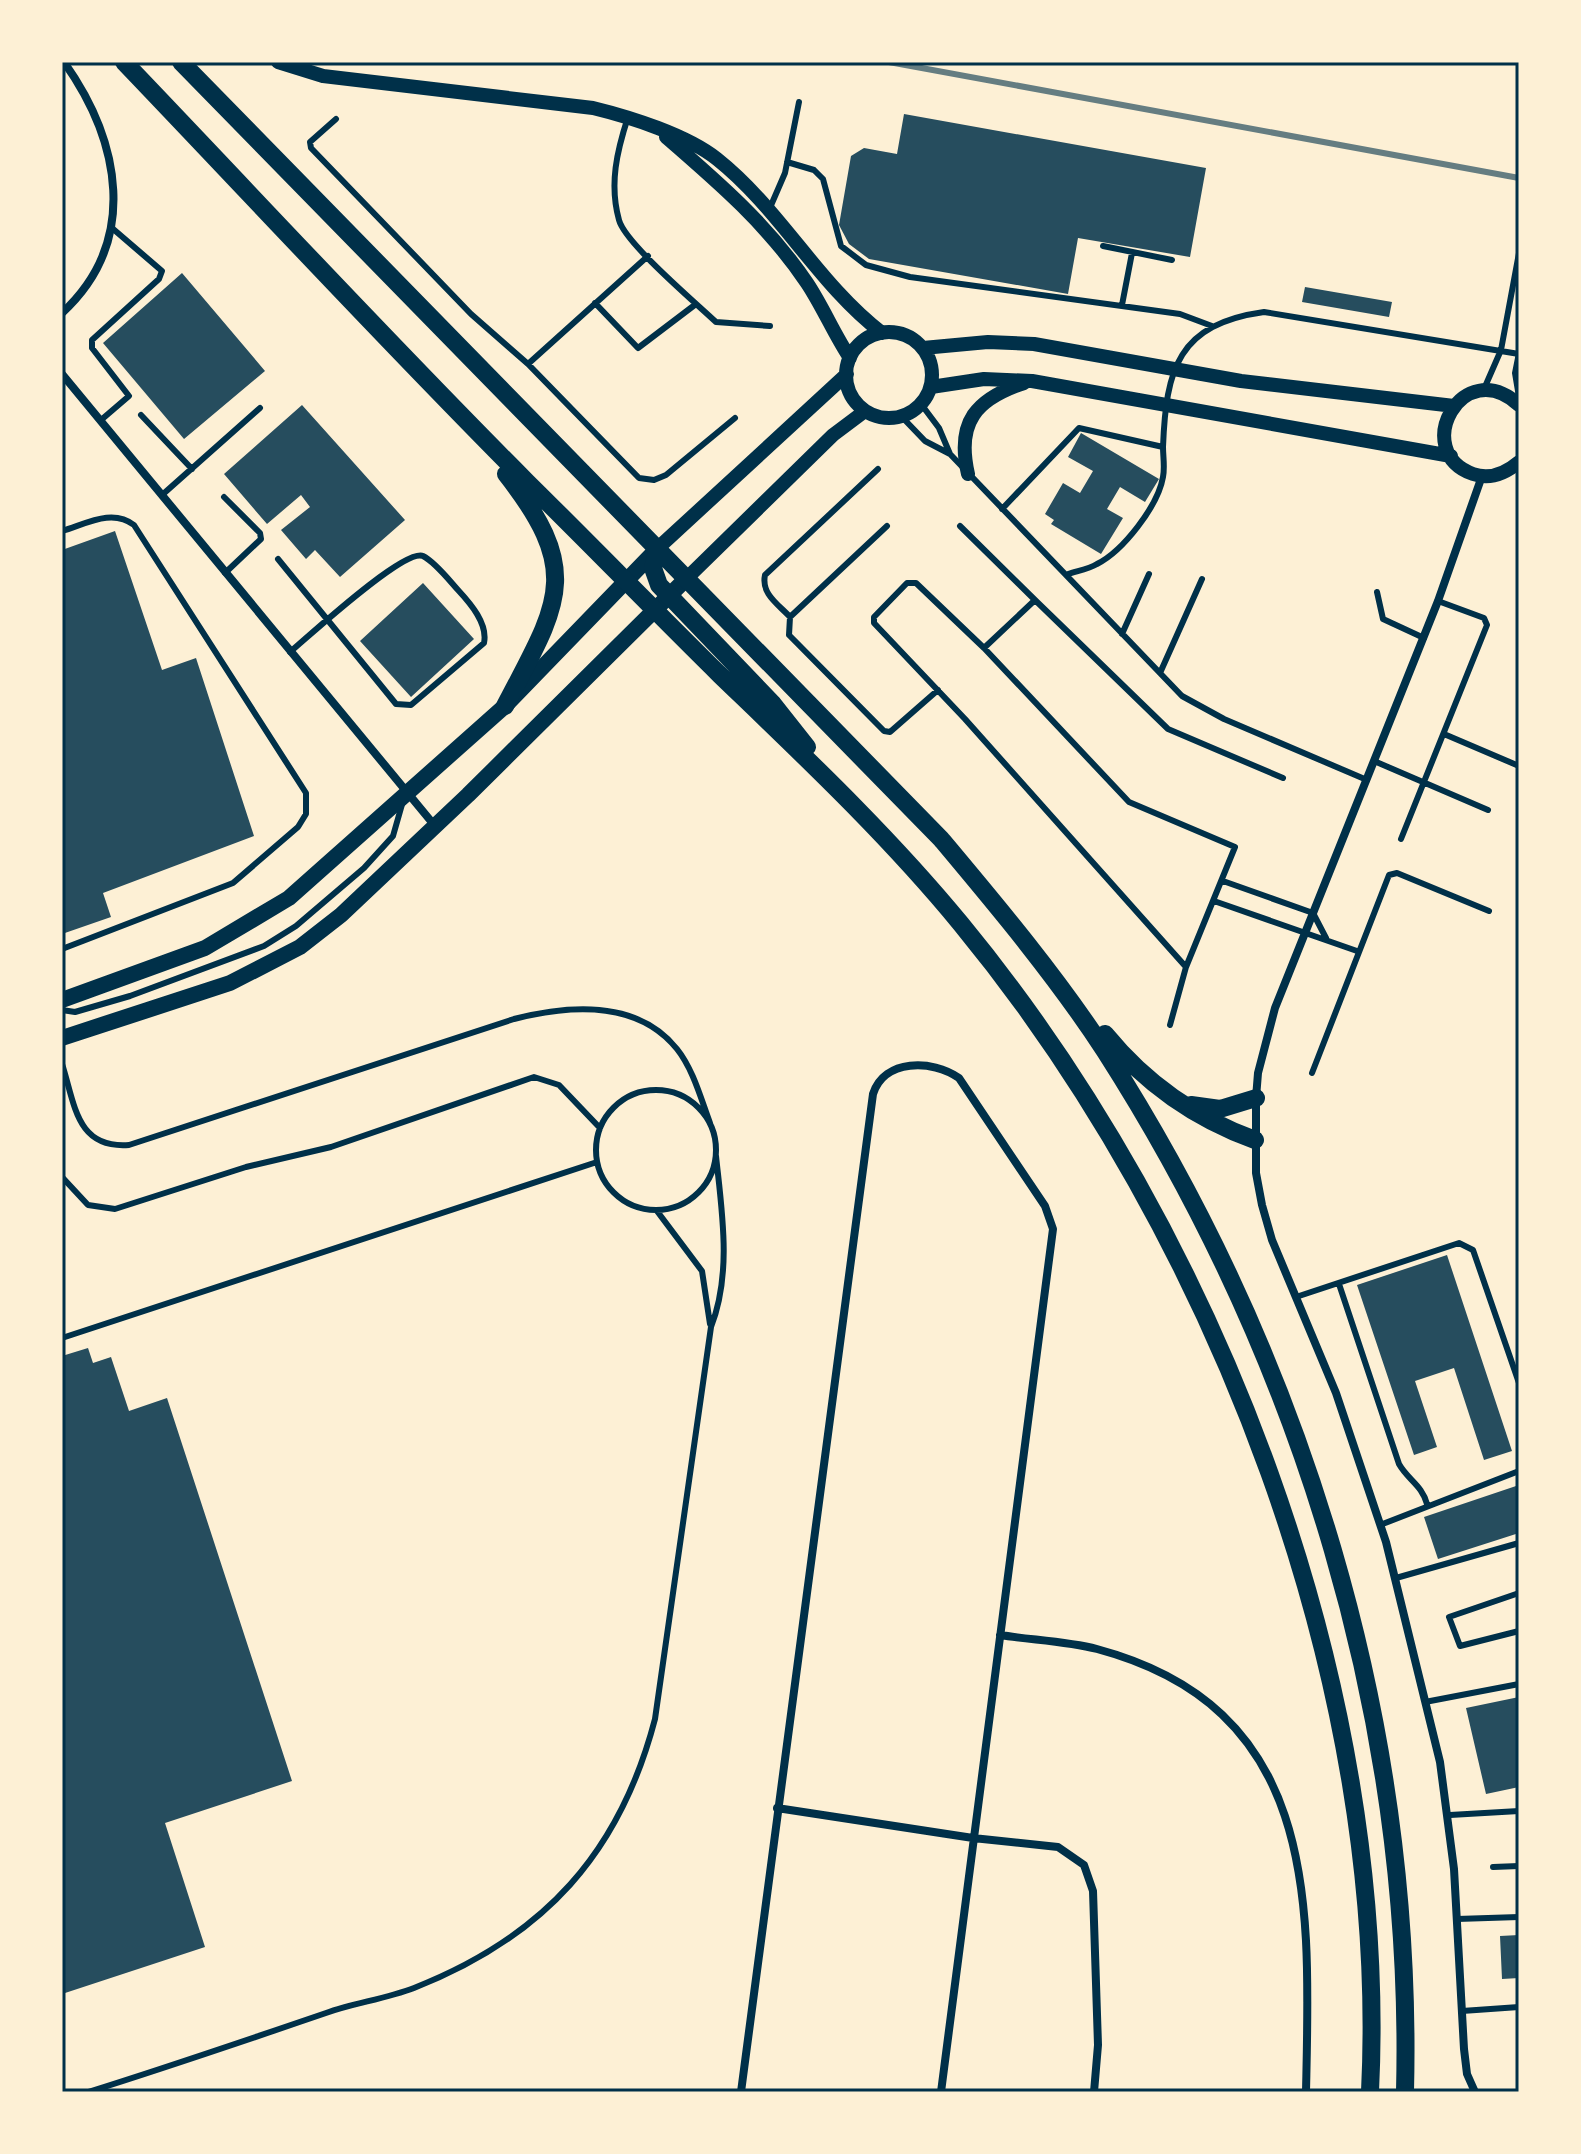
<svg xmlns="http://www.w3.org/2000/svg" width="1581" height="2154" viewBox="0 0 1581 2154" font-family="'Fira Sans Condensed',sans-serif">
<rect width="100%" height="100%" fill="#fdf0d5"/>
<path fill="#264d5e" d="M904,114l302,54 -16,89 -112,-19 -10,56 -199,-35 -20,-15 -10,-19 12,-69 13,-8 33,6z
M182,273l83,98 -81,68 -81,-96z
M1305,287l87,15 -3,15 -87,-15z
M302,405l103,115 -65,57 -25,-27 -9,9 -25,-29 29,-23 -9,-12 -34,29 -43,-50z
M1081,433l78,46 -14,23 -25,-15 -13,22 16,9 -22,36 -50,-30 3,-4 -9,-6 18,-31 17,10 13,-22 -25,-14z
M115,531l47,139 34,-12 58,178 -151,57 8,24 -49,17v-384z
M423,583l51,56 -63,58 -51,-56z
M1447,1255l65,196 -28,9 -30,-92 -39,13 22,66 -23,8 -57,-170z
M88,1348l5,15 18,-6 18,54 38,-13 125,383 -127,42 40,124 -143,47v-638z
M1519,1485v48l-81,26 -14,-42z
M1519,1697v90l-33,7 -20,-86z
M1519,1935v43l-17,1 -2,-43z"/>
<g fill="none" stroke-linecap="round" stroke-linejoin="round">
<path stroke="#003049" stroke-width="6" d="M628,117c-11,34 -19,67 -9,103 6,23 77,83 97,102l54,4
M336,119l-26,23 1,6 160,166 57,50 111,114 15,2 12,-5 69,-57
M787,162l27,8 9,9 18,67 25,19 44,12 270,37 32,12
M769,210l16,-37 14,-71
M1103,246l69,14
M595,303l43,45 58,-44
M1122,305l10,-52
M1519,353l-4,20 4,24
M528,364l120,-108
M1484,389l17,-39 18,-97
M921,404l18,24 11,26
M141,415l51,54
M901,416l24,25 25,13 232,242 42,23 143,61
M101,420l28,-24 -37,-48v-8l67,-61 3,-8 -50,-43
M878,469l-113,106c-4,19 13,29 25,42l-1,18 95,96 6,1 48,-42
M162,495l98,-87
M224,497l36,36 1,6 -36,34
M1002,509l77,-81 84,19
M960,526l75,74 -51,48
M62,531c24,-7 50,-23 72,-6l172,268v21l-8,13 -65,56 -171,66
M278,559l118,145 15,1 73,-62c4,-19 -13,-39 -26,-53 -9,-10 -23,-28 -35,-34 -19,-8 -115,81 -133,96
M1068,574c9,-3 21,-5 29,-10 26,-13 61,-58 66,-87 2,-10 0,-20 0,-30 3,-78 15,-123 101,-135l255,42
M1377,592l6,27 41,19
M1035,600l133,129 115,49
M790,617l97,-91
M1122,634l27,-60
M1160,673l42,-94
M1444,734l75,32
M1374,761l114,49
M1401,839l86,-214 -3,-7 -46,-17
M1223,881l90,32 13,25
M1214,901l143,50
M62,1010l13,2 55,-16 134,-50 32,-20 68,-58 29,-32 10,-35
M1170,1025l16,-58 49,-120 -106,-45 -145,-154 -68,-65h-9l-33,34v6l91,96 221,248
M62,1064c13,40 14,85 67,81l385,-126c55,-14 123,-20 163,30 16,20 24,50 33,74
M1312,1073l77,-198 8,-2 92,38
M596 1150a60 60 0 1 1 120 0a60 60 0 1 1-120 0Z
M62,1177l26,28 27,4 131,-42 85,-20 203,-70 25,8 41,43
M657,1211l45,60 8,53
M1339,1284l60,180c9,16 23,21 28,40
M1296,1297l163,-54 14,7 46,133
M62,1338l535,-176
M1380,1525l139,-54
M1396,1578l123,-35
M1519,1593l-70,24 11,29 59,-15
M1425,1702l94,-18
M1450,1815l69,-4
M1493,1867l26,-1
M1457,1919l62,-2
M1462,2011l57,-4
M88,2092c80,-25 159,-52 238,-79 28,-10 59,-14 88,-25 130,-51 206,-135 241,-269l56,-392c21,-54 11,-115 5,-171"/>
<path stroke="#003049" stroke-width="8" d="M62,313c78,-72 58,-172 2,-251
M62,374l373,452
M1000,1635c31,5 66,6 97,14 224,60 213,255 209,443
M777,1808l196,30 85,9 26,18 9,26 5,154 -4,47
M741,2092l132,-998c11,-35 59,-35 86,-16l86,128 8,23 -112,863
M1475,2092l-8,-18 -3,-25 -10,-180 -14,-107 -54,-220 -50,-149 -64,-153 -10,-35 -6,-32v-75l2,-25 17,-65 163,-407 44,-125"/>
<path stroke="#003049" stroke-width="14" d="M278,62l45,14 270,32c37,9 94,27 124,51 63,50 101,125 165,174
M666,137c52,45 102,88 141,146 16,24 27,51 43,75
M846 375a43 43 0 1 1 86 0a43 43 0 1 1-86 0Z
M923,348l65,-6 46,2 207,37 213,25
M931,387l53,-8 48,2 419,75
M1519,405c-57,-52 -109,47 -46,69 17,6 33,-1 46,-12
M968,474c-12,-52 8,-75 56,-91
M658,548l189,-174
M687,578l146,-143 32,-24"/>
<path stroke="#003049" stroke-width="16" d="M62,1000l143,-52 84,-50 216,-192 153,-158
M62,1038l168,-55 70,-36 41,-32 127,-120 219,-217"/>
<path stroke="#003049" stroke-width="18" d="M124,62c134,140 266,283 403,420 65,64 128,129 193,193 83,80 168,160 241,249 257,312 429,762 409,1168
M181,62l760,777c57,68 115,137 164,212 198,309 309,673 300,1041
M658,548l-5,20 6,17 114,119 34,43
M505,706c53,-102 79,-133 1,-232
M1105,1034c40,49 89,84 150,106
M1191,1105l29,4 36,-11"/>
<path stroke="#657d81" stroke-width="6" d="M889,62l630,116"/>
</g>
<rect width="1581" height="2154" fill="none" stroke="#fdf0d5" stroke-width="128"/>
<rect x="64" y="64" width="1453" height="2026" fill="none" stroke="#003049" stroke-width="3"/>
</svg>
